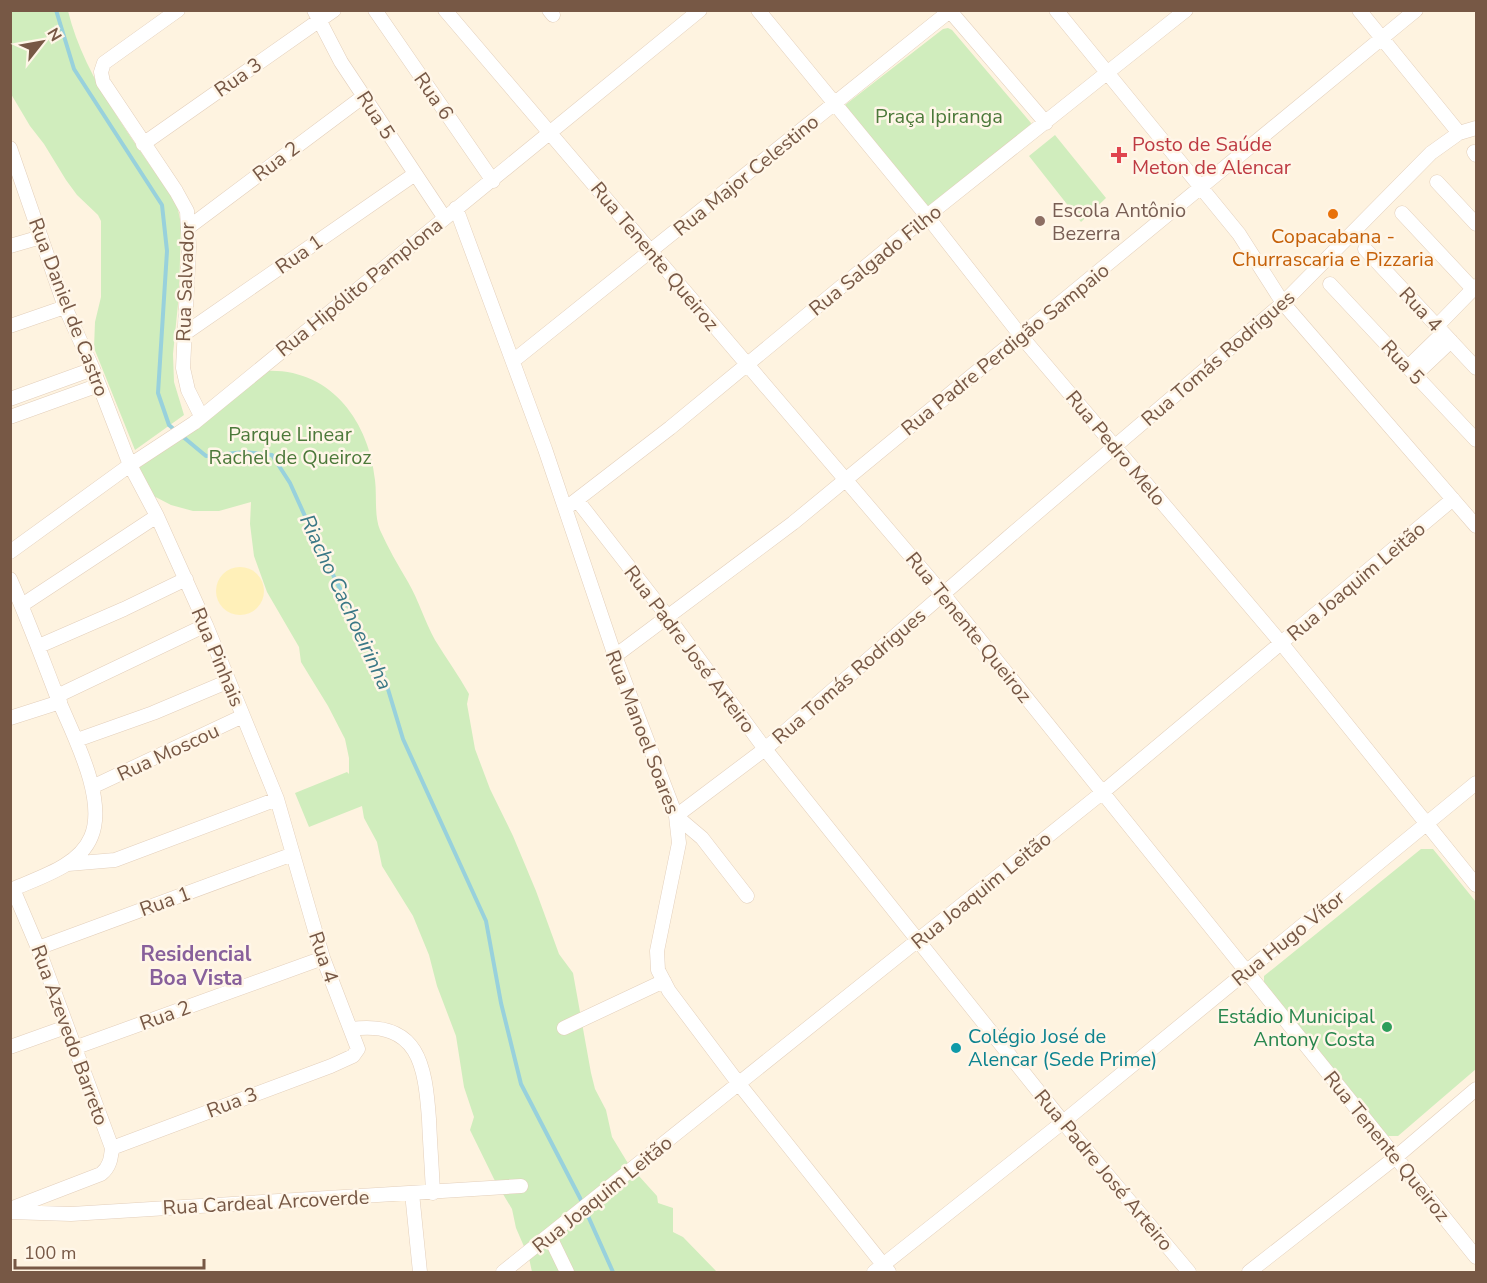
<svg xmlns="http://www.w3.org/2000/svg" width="1487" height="1283" viewBox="0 0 1487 1283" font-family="'Nunito Sans',sans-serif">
<rect width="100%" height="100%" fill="#fef3e0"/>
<path fill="#d0edbd" d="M11,11h57c17,70 70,134 109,194l4,19 -2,70 -6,60 1,28 10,33 -49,35 -41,-102 1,-26 6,-25v-76l-3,-6 -21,-20 -11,-15 -22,-36 -14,-18 -19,-32z
M948,28l4,2 79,93 -2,7 -99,77 -5,1 -80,-99v-4l98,-76z
M1055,135l51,63 -25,24 -52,-66z
M264,371c66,-4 105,50 111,109 2,15 -1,36 5,50 8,18 18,35 28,52 11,19 17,40 27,58 11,18 24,36 34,54l-2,10 8,45 15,40 23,47 23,55 23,63 14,19 18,100 4,16 11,21 6,27 17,28 28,31 1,7 15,5v24l10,5 34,35h-185l-3,-14 -13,-30 -4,-19 -18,-30 -24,-49 4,-13 -10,-30 -8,-51 -19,-50 -8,-31 -16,-39 -31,-50 -5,-24 -13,-24 -2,-12 -53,21 -14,-34 52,-21 2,2v-16l-4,-19 -17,-33 -27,-44 -2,-15 -32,-55 -13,-36 -4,-32 1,-22 -32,9h-26l-22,-6 -27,-14 -12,-18z
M1421,849h12l43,53v167l-78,67h-11l-123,-151v-9z"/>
<path fill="#fff0b9" d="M216 591a24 24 0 1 1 48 0a24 24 0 1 1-48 0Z"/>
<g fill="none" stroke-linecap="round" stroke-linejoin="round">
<path stroke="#98d1dc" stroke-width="4" d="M56,10l18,59 88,136 5,46 -9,142 11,32 7,6
M182,436l24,20 39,-4 27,3 18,28 28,62 66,131 19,63 83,182 15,82 20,81 59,114 33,74"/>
<defs>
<path id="street" d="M178,10l-74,53 -3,9 2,10 73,109 11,20 2,36 -6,121 5,22 13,26
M314,10l27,52 103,155
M375,10l118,171
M445,10l498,584 533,663
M549,10l4,5
M758,10l169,206 94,120 261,308 194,241
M1056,10l183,224 44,69 193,223
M1359,10l100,123
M950,11l96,112
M143,144l191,-134
M10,148l55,159 28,62 37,96 27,51 49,109 71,174 46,159 35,91 -5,7 -22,10 -219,82
M1474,152l2,3
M1437,182l39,42
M456,208l89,241 70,207 61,160 3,27 -22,108 1,19 11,21 70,93 150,188
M1402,213l71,76
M189,227l175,-131
M10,246l31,-9
M1365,249l111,119
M1330,284l146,156
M10,326l55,-19
M1437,326l39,-40
M184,334l231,-160
M513,361l438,-351
M1408,367l35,-34
M1415,375l36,-34
M10,399l83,-30
M10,417l89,-32
M577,500l91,117 97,132 298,373 126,150
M570,505l100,-77 257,-212 259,-206
M10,552l120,-87 64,-42 506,-413
M10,579c17,38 31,76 46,115 15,37 52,104 35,143 -12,29 -51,40 -78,52l25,59 74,200c-1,10 -2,19 -11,26l-91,35
M22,605l135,-89
M39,646l85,-37 62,-30
M615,656l178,-133 623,-513
M57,696l149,-71
M10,718l50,-16
M77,740l76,-27 76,-32
M92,787l151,-71
M68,864l47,-4 162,-61
M747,896l-45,-58 -26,-22 89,-67 246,-214 272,-232 148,-150 28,-20 17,-5
M38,948l255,-94
M564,1028l100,-47
M351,1029c68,-9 74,36 78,90 1,25 3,50 4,74
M10,1047l56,-20
M74,1048l249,-90
M412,1193l8,79
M10,1212l61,2 450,-28
M549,1235l18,37
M503,1272l600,-480 350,-293
M874,1272l189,-150 413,-339
M1249,1272l147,-115 80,-68"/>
</defs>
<use href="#street" stroke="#e3cfbb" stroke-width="15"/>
<use href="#street" stroke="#fff" stroke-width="14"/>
</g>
<path fill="#e0444e" stroke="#fff6e8" stroke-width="2" d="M1116 146h6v6h6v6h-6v6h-6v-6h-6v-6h6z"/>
<circle fill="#e8710a" stroke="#fff6e8" stroke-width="2" cx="1333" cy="214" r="6"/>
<circle fill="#8d6e63" stroke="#fff6e8" stroke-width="2" cx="1040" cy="221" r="6"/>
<circle fill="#2e9e5b" stroke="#fff6e8" stroke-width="2" cx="1387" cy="1027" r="6"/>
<circle fill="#0f9aa8" stroke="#fff6e8" stroke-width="2" cx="956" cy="1048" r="6"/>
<g text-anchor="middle" stroke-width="5" stroke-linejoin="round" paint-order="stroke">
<g font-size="20" fill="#775845" stroke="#fff6e8">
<text transform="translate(238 77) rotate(-35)" y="7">Rua 3</text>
<text transform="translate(434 96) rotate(55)" y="7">Rua 6</text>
<text transform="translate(376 115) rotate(57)" y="7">Rua 5</text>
<text transform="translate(276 161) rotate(-37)" y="7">Rua 2</text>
<text transform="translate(746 175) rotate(-39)" y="7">Rua Major Celestino</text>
<text transform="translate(299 254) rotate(-35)" y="7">Rua 1</text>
<text transform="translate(655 256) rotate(50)" y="7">Rua Tenente Queiroz</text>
<text transform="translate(875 260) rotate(-39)" y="7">Rua Salgado Filho</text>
<text transform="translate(185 282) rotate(-88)" y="7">Rua Salvador</text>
<text transform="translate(359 287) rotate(-39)" y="7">Rua Hipólito Pamplona</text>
<text transform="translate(69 307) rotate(69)" y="7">Rua Daniel de Castro</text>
<text transform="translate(1421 309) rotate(47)" y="7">Rua 4</text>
<text transform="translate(1005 349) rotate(-39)" y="7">Rua Padre Perdigão Sampaio</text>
<text transform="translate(1218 358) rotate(-41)" y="7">Rua Tomás Rodrigues</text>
<text transform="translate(1403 362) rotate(47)" y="7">Rua 5</text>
<text transform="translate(1116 448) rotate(50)" y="7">Rua Pedro Melo</text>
<text transform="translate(1356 581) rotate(-40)" y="7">Rua Joaquim Leitão</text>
<text transform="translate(969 627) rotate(51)" y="7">Rua Tenente Queiroz</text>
<text transform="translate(690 649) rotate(53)" y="7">Rua Padre José Arteiro</text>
<text transform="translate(218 657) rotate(67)" y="7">Rua Pinhais</text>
<text transform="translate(849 676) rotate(-41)" y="7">Rua Tomás Rodrigues</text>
<text transform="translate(643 732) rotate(69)" y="7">Rua Manoel Soares</text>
<text transform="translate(168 752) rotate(-25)" y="7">Rua Moscou</text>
<text transform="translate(981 890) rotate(-39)" y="7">Rua Joaquim Leitão</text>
<text transform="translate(165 901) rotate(-20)" y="7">Rua 1</text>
<text transform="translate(1288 938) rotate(-39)" y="7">Rua Hugo Vítor</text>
<text transform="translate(324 957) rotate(71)" y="7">Rua 4</text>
<text transform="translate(165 1015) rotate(-20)" y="7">Rua 2</text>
<text transform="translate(70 1035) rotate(70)" y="7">Rua Azevedo Barreto</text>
<text transform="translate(232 1102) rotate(-21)" y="7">Rua 3</text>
<text transform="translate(1387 1146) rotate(51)" y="7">Rua Tenente Queiroz</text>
<text transform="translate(1104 1170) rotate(50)" y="7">Rua Padre José Arteiro</text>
<text transform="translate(602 1194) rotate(-39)" y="7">Rua Joaquim Leitão</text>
<text transform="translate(266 1202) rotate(-3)" y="7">Rua Cardeal Arcoverde</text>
</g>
<g font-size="20" fill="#4c793a" stroke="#fff6e8">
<text x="939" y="123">Praça Ipiranga</text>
<text x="290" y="441">Parque Linear<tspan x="290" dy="23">Rachel de Queiroz</tspan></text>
</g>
<g font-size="20" fill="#be3a42" stroke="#fff6e8" text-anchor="start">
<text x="1132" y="151">Posto de Saúde<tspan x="1132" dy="23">Meton de Alencar</tspan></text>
</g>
<g font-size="20" fill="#785e54" stroke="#fff6e8" text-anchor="start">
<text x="1052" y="217">Escola Antônio<tspan x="1052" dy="23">Bezerra</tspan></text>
</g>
<g font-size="20" fill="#c56008" stroke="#fff6e8">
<text x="1333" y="243">Copacabana -<tspan x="1333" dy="23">Churrascaria e Pizzaria</tspan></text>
</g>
<g font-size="20" fill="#27864d" stroke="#fff6e8" text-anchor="end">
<text x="1375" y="1023">Estádio Municipal<tspan x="1375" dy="23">Antony Costa</tspan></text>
</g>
<g font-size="20" fill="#0d838f" stroke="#fff6e8" text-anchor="start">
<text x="968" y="1043">Colégio José de<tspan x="968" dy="23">Alencar (Sede Prime)</tspan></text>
</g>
<g font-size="21" font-style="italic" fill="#3a7886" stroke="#fff6e8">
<text transform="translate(346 602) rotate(65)" y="7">Riacho Cachoeirinha</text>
</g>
<g font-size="21" font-weight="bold" fill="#88609b" stroke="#fff6e8">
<text x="196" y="961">Residencial<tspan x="196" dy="24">Boa Vista</tspan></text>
</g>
</g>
<rect width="1487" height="1283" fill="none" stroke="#775845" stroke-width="24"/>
<g transform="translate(42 42) rotate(59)" stroke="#fff6e8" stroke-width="4.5" paint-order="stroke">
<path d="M0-4.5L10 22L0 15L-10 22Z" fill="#775845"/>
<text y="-9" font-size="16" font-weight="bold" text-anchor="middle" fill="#775845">N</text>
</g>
<path d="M15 1259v9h189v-9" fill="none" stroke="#775845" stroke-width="3"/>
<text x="24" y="1259" font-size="18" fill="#775845" stroke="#fff6e8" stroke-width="4.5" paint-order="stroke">100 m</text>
</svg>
